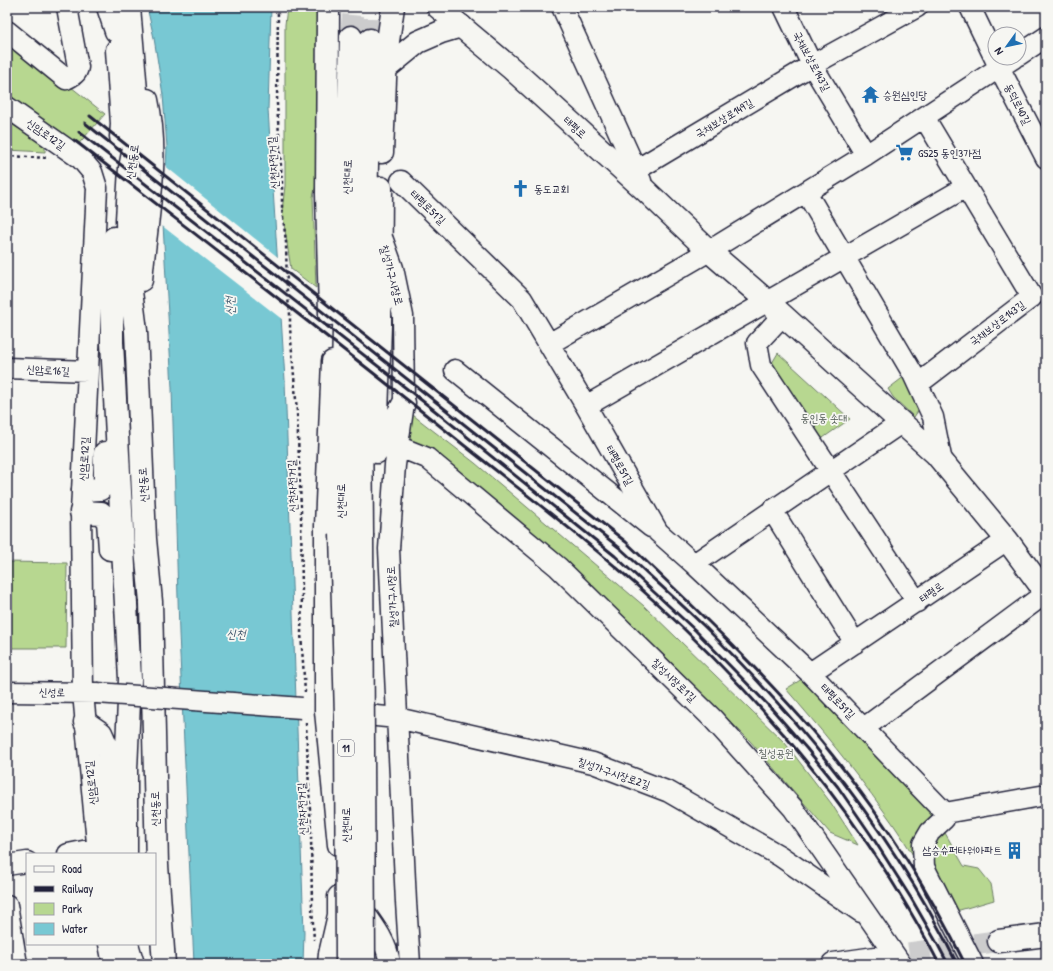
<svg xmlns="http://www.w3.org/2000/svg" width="1053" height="971" viewBox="0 0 1053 971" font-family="'Patrick Hand','Poor Story',sans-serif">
<rect width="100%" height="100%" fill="#f6f6f2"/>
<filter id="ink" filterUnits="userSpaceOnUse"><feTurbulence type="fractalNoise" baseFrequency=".025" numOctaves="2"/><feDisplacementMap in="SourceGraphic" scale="8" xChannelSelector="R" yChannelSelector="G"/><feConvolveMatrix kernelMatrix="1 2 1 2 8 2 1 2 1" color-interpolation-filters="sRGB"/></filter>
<g filter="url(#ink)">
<path fill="#b7d790" stroke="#6c7c66" d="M287,7h33l-3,101 -1,77 -3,12 3,91 -25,-19 -9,-58 3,-25v-161z
M7,36l98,78 -30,34 -68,-54z
M7,121l38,25v6l-38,-2z
M778,353l72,66 -30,21 -40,-61 -8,-16z
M905,376l15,32 -6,9 -21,-20 -5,-8z
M409,412l66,51 169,143 141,137 46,60 27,42 -28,-12 -80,-92 -81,-81 -104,-99 -157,-121z
M7,562l60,1 -1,85h-59z
M802,679l131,133 31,54 15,3 12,15 3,16 -48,14c-19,-35 -39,-72 -63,-104 -30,-42 -63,-82 -97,-121z"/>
<path fill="#78c8d3" stroke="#568696" d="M147,7h124l-3,102 17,271 19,553 -1,31h-109l-15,-331 -7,-245 -9,-164 4,-77 -4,-52 -9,-57z"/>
<path fill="#f6f6f2" d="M164,165l115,93 4,62 -122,-95z"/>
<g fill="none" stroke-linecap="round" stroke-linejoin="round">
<path stroke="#cccccd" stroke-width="22" stroke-dasharray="22 11" stroke-linecap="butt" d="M876,958l123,-17"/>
<path stroke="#cccccd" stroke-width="22" stroke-dasharray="22 11" stroke-linecap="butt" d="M351,37l3,-30
M370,40l1,-33"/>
<defs>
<path id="minor" d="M562,7l79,174
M784,7l28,58 54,90
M970,7l29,60 47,91
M7,31l59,48c6,-3 11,-5 12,-12l-11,-60
M1019,55l27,-18
M7,107l74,52 11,13 5,16 -16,324 2,181 15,161
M636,170l176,-105 105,-58
M401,181l121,118 64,107 72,126 36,32 116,109 135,140
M806,192l107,182 20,43 9,45
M383,240l10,28 10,48 1,87 -9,62 -6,84 17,353 4,62
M783,315l-26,28 4,22 156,237
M549,344l160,-93 157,-96 148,-97
M332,361l-7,165v185l13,134
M7,368l81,3
M455,370l196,157
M918,384l114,-87 -108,-180
M586,406l380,-219
M397,446l30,12 131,109 155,152 80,89 108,156
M772,510l83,133
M694,564l207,-141
M810,673l197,-133
M7,692l90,1
M346,713l51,5 196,45 76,29 111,64 81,56
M864,728l182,-135
M945,813l-1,6 -14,13 -7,12 1,23 49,97
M945,813l101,-18
M68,854l30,-6
M7,865l20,-3
M7,905l10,59
M359,905c13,18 28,36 31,59
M109,944l4,20"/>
<path id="major" d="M108,7l8,24
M129,7l8,96 -1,35 -6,30 -3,52 1,48 8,63 9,208 6,63 6,263 7,99
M438,7l74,62 133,121 64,61 59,51 168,152 71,86 39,53
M117,50l5,74 -1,13
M114,238l-2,54v50l18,337 -4,91v84
M141,280c5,-61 19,-119 6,-180
M83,490l17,-1 5,-7v-29
M81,512l20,1 7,8 2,28
M85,722l16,11 8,18 2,103
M999,941l47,-6
M127,944l6,20
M833,964l42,-6"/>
<path id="highway" d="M328,7l-1,187 3,120
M385,69l33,-27 23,-10 20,-6
M382,152l4,-97 7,-48
M376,446l4,-121 1,-137
M377,452l27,-49
M341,533l1,-120 9,-376
M362,534l-1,-120 9,-374
M329,964l1,-10 9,-39v-18"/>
</defs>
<use href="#minor" stroke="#22223b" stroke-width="23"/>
<use href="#major" stroke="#22223b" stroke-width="25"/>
<use href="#highway" stroke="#22223b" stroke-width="25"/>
<path stroke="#22223b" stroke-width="2.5" stroke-dasharray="3 3" stroke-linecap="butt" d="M278,7l-1,97 5,78v27l4,33 1,49 3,23v14l7,84 4,97 1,88 -1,36 4,59
M7,156l42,2
M306,723l5,108 1,76 2,33
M1024,964l22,-3"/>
<use href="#minor" stroke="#f6f6f2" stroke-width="20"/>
<use href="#major" stroke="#f6f6f2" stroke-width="22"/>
<use href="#highway" stroke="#f6f6f2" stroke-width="22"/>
<path stroke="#22223b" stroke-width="3" d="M90,116l536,426c67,64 135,128 195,199 55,67 106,145 144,223
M85,123l536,426c27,25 55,50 82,76 101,99 192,211 254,339
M79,132l355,278 181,146 81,75 75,77 36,41 31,38 33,48 40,63 27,47 10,19
M74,140c130,101 262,202 391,306 63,50 128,99 187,153 90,82 171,173 236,276 18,29 36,58 51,89"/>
<defs>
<path id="minor-bridge" d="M97,693l205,15"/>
<path id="highway-bridge" d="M341,533l5,184 1,247
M362,534l2,430"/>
</defs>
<use href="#minor-bridge" stroke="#22223b" stroke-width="23" stroke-linecap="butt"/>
<use href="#highway-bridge" stroke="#22223b" stroke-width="25" stroke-linecap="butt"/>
<use href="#minor-bridge" stroke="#f6f6f2" stroke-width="20"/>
<use href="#highway-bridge" stroke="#f6f6f2" stroke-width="22"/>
</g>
</g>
<defs>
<symbol id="temple-bare" viewBox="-9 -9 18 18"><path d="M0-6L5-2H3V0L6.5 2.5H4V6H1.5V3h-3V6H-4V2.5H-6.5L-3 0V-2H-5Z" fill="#1f6fb2" stroke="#f6f6f2" stroke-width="2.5" paint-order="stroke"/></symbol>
<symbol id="supermarket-bare" viewBox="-9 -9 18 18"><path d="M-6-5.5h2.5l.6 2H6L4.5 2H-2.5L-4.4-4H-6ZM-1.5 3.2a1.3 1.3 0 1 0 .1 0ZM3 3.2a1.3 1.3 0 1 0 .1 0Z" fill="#1f6fb2" stroke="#f6f6f2" stroke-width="2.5" paint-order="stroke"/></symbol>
<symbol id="church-bare" viewBox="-9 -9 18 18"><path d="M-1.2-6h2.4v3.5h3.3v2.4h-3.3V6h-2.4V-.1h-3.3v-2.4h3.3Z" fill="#1f6fb2" stroke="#f6f6f2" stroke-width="2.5" paint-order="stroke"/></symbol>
<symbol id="building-bare" viewBox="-9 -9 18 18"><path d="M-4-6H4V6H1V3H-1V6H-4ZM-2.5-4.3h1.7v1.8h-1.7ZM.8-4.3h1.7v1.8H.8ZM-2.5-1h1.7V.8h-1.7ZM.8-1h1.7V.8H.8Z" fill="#1f6fb2" stroke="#f6f6f2" stroke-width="2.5" paint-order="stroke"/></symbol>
</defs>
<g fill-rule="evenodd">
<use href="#temple-bare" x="858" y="82" width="25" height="25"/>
<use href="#supermarket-bare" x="892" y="140" width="25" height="25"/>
<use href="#church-bare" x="508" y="176" width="25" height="25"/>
<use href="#building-bare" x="1002" y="838" width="25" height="25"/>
</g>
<g text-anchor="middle" stroke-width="3.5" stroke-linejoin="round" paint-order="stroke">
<rect fill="#f6f6f2" stroke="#626272" stroke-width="1" x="338" y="740" width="16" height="16" rx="3"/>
<g font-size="10" font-weight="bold" fill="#22223b">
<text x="346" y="752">11</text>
</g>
<g font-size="11" fill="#22223b" stroke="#f6f6f2">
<text transform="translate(812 61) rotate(62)" y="4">국채보상로143길</text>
<text transform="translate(1018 104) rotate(63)" y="4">동덕로40길</text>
<text transform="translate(724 118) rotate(-31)" y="4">국채보상로149길</text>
<text transform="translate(575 127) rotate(42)" y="4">태평로</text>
<text transform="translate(46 134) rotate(35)" y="4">신암로12길</text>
<text transform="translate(132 162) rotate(-82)" y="4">신천동로</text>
<text transform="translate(273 163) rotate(-93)" y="4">신천자전거길</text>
<text transform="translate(347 177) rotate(-89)" y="4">신천대로</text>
<text transform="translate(428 207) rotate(44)" y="4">태평로51길</text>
<text transform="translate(392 275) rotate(75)" y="4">칠성가구시장로</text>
<text transform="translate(997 323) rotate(-37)" y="4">국채보상로143길</text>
<text transform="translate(48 370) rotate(3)" y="4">신암로16길</text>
<text transform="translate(84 459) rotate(-87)" y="4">신암로12길</text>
<text transform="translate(620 465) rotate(60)" y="4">태평로51길</text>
<text transform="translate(143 485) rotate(-93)" y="4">신천동로</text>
<text transform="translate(292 486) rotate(-92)" y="4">신천자전거길</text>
<text transform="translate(341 501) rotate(-90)" y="4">신천대로</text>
<text transform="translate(931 592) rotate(-35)" y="4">태평로</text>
<text transform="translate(392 597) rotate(-93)" y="4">칠성가구시장로</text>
<text transform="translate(674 680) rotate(44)" y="4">칠성시장로1길</text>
<text transform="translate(52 692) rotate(1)" y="4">신성로</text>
<text transform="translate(838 701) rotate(46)" y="4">태평로51길</text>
<text transform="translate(614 773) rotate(19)" y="4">칠성가구시장로2길</text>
<text transform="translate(91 783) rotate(-96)" y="4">신암로12길</text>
<text transform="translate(155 809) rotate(-91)" y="4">신천동로</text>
<text transform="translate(302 809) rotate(-92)" y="4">신천자전거길</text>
<text transform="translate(346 825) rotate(-90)" y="4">신천대로</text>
</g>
<g font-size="11" fill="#22223b" stroke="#f6f6f2" text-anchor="start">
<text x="883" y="99">승원심인당</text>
<text x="918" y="157">GS25 동인3가점</text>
<text x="534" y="193">동도교회</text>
<text x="1002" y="854" text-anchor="end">삼승슈퍼타워아파트</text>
</g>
<g font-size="11" fill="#4f5854" stroke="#f6f6f2">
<text x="824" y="422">동인동 솟대</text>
<text x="776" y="757">칠성공원</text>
</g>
<g font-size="12" font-style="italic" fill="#3c5469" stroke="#f6f6f2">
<text transform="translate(230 306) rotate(-91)" y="4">신천</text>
<text x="236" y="638">신천</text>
</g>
</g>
<rect width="1053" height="971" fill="none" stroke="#f6f6f2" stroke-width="24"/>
<rect x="12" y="12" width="1029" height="947" fill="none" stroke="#22223b" stroke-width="1.5" filter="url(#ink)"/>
<rect x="26" y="853" width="130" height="92" fill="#f6f6f2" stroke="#a1a1a9"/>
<rect x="34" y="866" width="20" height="6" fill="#f6f6f2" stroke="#a1a1a9"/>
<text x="62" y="873" font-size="12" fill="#22223b">Road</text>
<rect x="34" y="886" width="20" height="6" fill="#22223b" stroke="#a1a1a9"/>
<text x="62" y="893" font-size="12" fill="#22223b">Railway</text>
<rect x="34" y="903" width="20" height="12" fill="#b7d790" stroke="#a1a1a9"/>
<text x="62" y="913" font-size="12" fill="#22223b">Park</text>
<rect x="34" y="923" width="20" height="12" fill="#78c8d3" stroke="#a1a1a9"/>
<text x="62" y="933" font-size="12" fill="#22223b">Water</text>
<g transform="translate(1007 46) rotate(237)"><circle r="19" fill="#f6f6f2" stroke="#a1a1a9"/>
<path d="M0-3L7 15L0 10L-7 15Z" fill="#1f6fb2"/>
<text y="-6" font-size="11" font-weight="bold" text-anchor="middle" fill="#22223b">N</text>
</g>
</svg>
